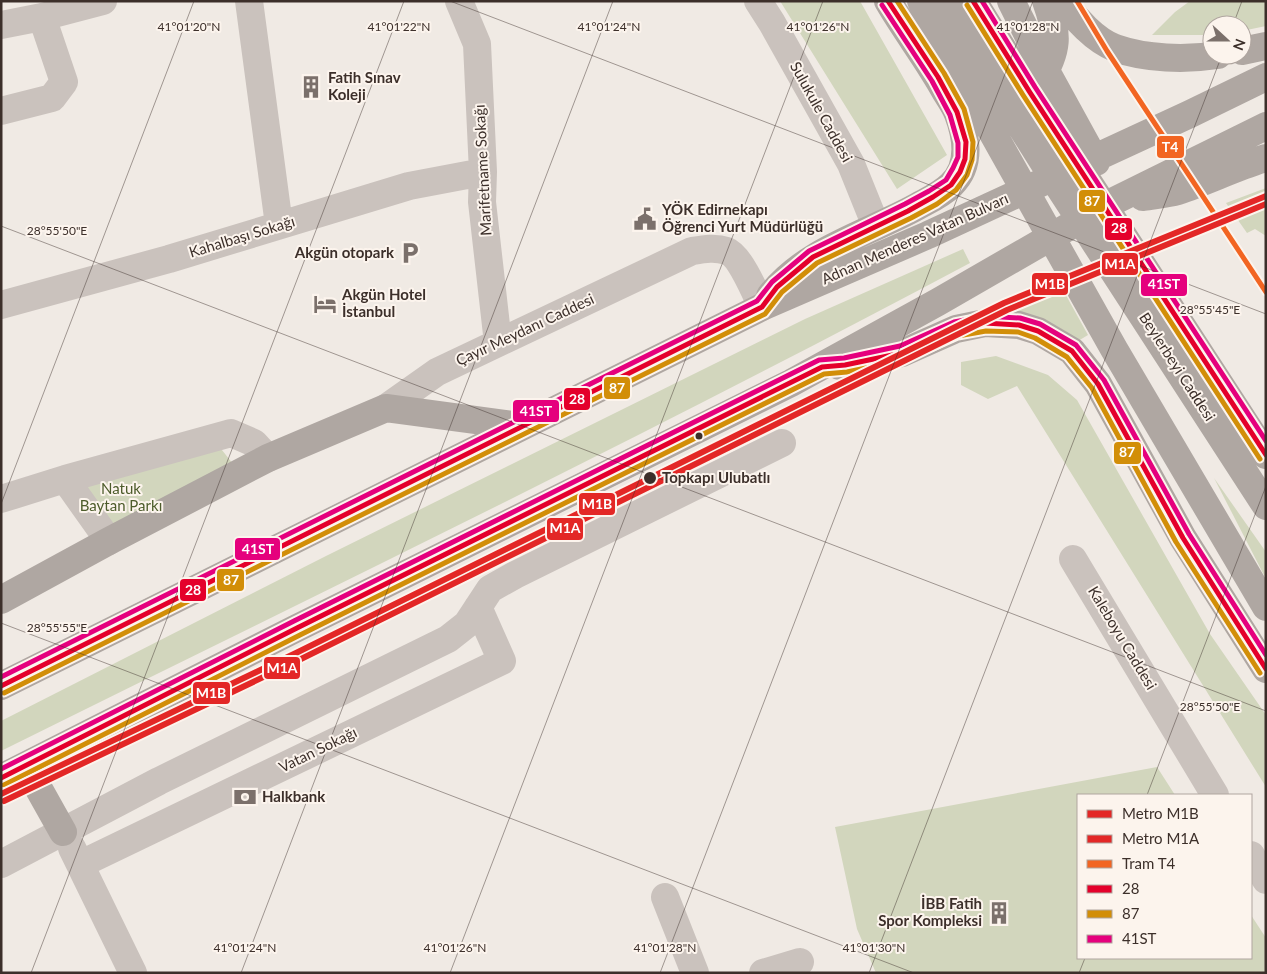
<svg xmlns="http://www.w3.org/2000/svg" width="1267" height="974" viewBox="0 0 1267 974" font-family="Lato,sans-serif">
<rect width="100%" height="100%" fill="#f0eae4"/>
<path fill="#d2d6bd" d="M780,1h80l87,154 -50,34z
M1190,1h76v25l-24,5v-6h-30v10h-60l23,-23z
M1266,188v48l-11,-7 -8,4 -21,-30z
M963,249l7,14c-319,170 -645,328 -969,488v-30l325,-165 479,-237z
M1057,279l31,56 -10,6 -13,-10 -18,-10 -39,-10 -1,-5z
M996,356l52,19 29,25 133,234 56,81v72l-249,-401 -29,13 -27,-14v-23z
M218,445l15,19 -121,64 -32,-41z
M1214,478l52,74v27z
M1157,767l18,28h-97v163h173v-43l15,23v35h-390l-19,-44 -22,-102z"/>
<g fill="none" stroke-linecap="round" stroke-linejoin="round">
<path stroke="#cac2bd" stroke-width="28" d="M249,1l30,224
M459,1l18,43 6,128 -1,30 16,141
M758,1l14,22 79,141 25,62
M1,25l41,-8 61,-16
M1,111l51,-13 12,-16 -22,-65
M1,305l168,-46 240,-73 74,-14
M386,408l51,-36 255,-121c12,-2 23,-4 35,0 13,5 29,43 35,56
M65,479l44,62
M1,499l64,-20 166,-46 23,10 14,15
M1073,559l142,236
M72,848l61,125
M1251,855l15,25
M1,864l158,-83 289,-142 19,-15 23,-35 25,-14 267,-132
M81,864l421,-203 -24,-54
M665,897l30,76
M763,973l37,-11"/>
<path stroke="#afa7a2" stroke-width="28" d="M921,1l47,88 146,260 152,258
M942,1l119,189 205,316
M973,1l56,90 237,364
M1011,1l35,70 50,91
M1064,1c11,18 31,39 51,47 31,11 71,12 103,7
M1242,51l24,-5
M1040,81c18,-33 19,-44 6,-80
M1143,197c12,-2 24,-3 35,-6 30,-10 58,-24 88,-33
M770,296c38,-48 98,-62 148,-90 11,-6 24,-12 33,-21 20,-19 16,-47 7,-71 -3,-8 -8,-15 -13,-23 -17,-31 -39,-59 -57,-90
M839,366l32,-5 31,-8 54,-24 29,-6 34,2 19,6 34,20 26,33 85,154 83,131
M1,600l108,-59 159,-83 118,-50 135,18
M1,686l761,-379 166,-72 262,-121 76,-37
M26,766l37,66
M1,778l296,-150 494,-245 147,-81 170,-98 158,-78"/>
<defs>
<path id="bus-1" d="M973,1l56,90 237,364
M1,686l761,-379 15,-20 36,-30 95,-46 25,-14 18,-12 9,-13 5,-13 1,-17 -9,-30 -19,-35 -50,-76
M1,778l296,-150 525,-261 23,-2 57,-12 54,-24 29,-6 34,2 19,6 34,20 26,33 85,154 83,131"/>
<path id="bus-2" d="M967,5l56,90 237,364
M4,693l761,-379 17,-22 35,-29 94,-45 26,-14 19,-14 11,-15 5,-15 1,-18 -9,-33 -20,-36 -47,-72
M4,785l296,-150 524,-261 23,-2 57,-12 54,-24 28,-5 32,1 17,6 32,19 25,31 84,154 84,131"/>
<path id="bus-3" d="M982,1l53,86 231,354
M1,677l756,-376 15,-19 37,-31 96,-47 24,-13 17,-11 7,-12 5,-11v-14l-8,-28 -18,-34 -50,-76
M1,769l293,-148 525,-261 25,-2 56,-12 54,-24 31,-6 35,2 20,6 36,21 28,35 85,154 77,121"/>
</defs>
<use href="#bus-1" stroke="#fcf4ed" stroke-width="9"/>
<use href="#bus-2" stroke="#fcf4ed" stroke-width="9"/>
<use href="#bus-3" stroke="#fcf4ed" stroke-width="9"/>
<use href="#bus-1" stroke="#e4002b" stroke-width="5"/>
<use href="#bus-2" stroke="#d28e08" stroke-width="5"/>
<use href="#bus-3" stroke="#e5007d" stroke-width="5"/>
<defs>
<path id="tram-1" d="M1077,1l30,50 159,241"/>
</defs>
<use href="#tram-1" stroke="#fcf4ed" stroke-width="9"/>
<use href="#tram-1" stroke="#f26522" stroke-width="5"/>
<defs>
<path id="metro-1" d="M1,794l295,-141 708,-350 262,-107"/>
<path id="metro-2" d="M4,801l295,-141 708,-350 259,-106"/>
</defs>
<use href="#metro-1" stroke="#fcf4ed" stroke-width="10"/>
<use href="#metro-2" stroke="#fcf4ed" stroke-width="10"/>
<use href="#metro-1" stroke="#e32726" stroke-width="6"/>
<use href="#metro-2" stroke="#e32726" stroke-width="6"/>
</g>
<path fill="none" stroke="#3c2f2a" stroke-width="1" stroke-opacity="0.45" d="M450,1l816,313M1233,25l9,-24M1,226l1265,485M1,504l193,-503M1,623l913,350M1147,795l119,-309M31,973l373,-972M241,973l372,-972M450,973l373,-972M660,973l373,-972M869,973l353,-918M1079,973l6,-15"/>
<defs>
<symbol id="building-bare" viewBox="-9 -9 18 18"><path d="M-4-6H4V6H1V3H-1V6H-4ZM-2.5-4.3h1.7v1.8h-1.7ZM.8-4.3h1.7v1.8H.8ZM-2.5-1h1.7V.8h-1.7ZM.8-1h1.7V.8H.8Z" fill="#7b706b" stroke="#fcf4ed" stroke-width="2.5" paint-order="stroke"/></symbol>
<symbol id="civic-bare" viewBox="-9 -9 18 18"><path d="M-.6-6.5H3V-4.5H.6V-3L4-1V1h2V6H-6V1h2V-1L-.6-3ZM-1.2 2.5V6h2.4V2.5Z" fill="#7b706b" stroke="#fcf4ed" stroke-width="2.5" paint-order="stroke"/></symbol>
<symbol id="parking-bare" viewBox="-9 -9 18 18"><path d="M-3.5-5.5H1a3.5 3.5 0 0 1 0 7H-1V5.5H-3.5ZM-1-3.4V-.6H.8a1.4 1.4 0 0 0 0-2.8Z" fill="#7b706b" stroke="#fcf4ed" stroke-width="2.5" paint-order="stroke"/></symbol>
<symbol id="hotel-bare" viewBox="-9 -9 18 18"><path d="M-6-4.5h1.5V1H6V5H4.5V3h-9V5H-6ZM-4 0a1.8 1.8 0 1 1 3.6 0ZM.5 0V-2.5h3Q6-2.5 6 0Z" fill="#7b706b" stroke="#fcf4ed" stroke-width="2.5" paint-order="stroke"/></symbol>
<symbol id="bank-bare" viewBox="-9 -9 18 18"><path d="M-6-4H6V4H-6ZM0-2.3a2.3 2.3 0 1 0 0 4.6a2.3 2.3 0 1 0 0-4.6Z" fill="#7b706b" stroke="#fcf4ed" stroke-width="2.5" paint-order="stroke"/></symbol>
</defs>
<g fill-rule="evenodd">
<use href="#building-bare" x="295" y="71" width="32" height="32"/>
<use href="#civic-bare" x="629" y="203" width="32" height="32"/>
<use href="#parking-bare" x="394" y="237" width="32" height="32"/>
<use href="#hotel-bare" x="309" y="288" width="32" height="32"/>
<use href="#bank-bare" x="229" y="781" width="32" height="32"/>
<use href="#building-bare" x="983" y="897" width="32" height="32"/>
</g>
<g fill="#3c2f2a" stroke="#fcf4ed" stroke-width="2">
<circle cx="699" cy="436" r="4.5"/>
<circle cx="650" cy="478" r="7"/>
</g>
<g text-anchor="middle" stroke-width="4" stroke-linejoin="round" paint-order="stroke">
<g font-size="15" font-weight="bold" fill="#3c2f2a" stroke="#fcf4ed" text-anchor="start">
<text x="328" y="83">Fatih Sınav<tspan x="328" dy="17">Koleji</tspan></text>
<text x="662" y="215">YÖK Edirnekapı<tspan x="662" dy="17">Öğrenci Yurt Müdürlüğü</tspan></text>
<text x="394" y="258" text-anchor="end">Akgün otopark</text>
<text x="342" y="300">Akgün Hotel<tspan x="342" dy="17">İstanbul</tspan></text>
<text x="262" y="802">Halkbank</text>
<text x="982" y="909" text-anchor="end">İBB Fatih<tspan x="982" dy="17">Spor Kompleksi</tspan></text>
</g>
<g font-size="15" fill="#3c2f2a" stroke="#fcf4ed">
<text transform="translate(821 112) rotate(61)" y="5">Sulukule Caddesi</text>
<text transform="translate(483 170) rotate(-93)" y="5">Marifetname Sokağı</text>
<text transform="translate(242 237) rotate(-17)" y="5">Kahalbaşı Sokağı</text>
<text transform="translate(915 239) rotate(-24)" y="5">Adnan Menderes Vatan Bulvarı</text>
<text transform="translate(525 330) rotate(-25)" y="5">Çayır Meydanı Caddesi</text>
<text transform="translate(1177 367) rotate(57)" y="5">Beylerbeyi Caddesi</text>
<text transform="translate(1122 638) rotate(59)" y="5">Kaleboyu Caddesi</text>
<text transform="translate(318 750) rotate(-26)" y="5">Vatan Sokağı</text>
</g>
<g font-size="15" font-weight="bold" fill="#3c2f2a" stroke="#fcf4ed" text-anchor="start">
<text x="662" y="483">Topkapı Ulubatlı</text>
</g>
<g font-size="15" fill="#4d5c2b" stroke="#fcf4ed">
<text x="121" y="494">Natuk<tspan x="121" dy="17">Baytan Parkı</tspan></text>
</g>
</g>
<g font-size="12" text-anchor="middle" fill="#3c2f2a" stroke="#fcf4ed" stroke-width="4" stroke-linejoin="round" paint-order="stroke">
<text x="189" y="31">41°01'20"N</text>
<text x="399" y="31">41°01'22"N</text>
<text x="609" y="31">41°01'24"N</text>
<text x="818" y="31">41°01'26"N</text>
<text x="1028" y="31">41°01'28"N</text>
<text x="57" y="235">28°55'50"E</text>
<text x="1210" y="314">28°55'45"E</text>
<text x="57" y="632">28°55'55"E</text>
<text x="1210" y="711">28°55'50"E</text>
<text x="245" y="952">41°01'24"N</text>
<text x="455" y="952">41°01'26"N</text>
<text x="665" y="952">41°01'28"N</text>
<text x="874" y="952">41°01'30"N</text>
</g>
<g stroke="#fcf4ed" stroke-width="2">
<rect x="1156" y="135" width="29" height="24" rx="5" fill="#f26522"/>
<rect x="1078" y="189" width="28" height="24" rx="5" fill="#d28e08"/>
<rect x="1104" y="217" width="29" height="24" rx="5" fill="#e4002b"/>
<rect x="1101" y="252" width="38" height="24" rx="5" fill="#e32726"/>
<rect x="1031" y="272" width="38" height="24" rx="5" fill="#e32726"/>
<rect x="1140" y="273" width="48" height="24" rx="5" fill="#e5007d"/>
<rect x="603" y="376" width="28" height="24" rx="5" fill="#d28e08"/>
<rect x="563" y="387" width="28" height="24" rx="5" fill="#e4002b"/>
<rect x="512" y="399" width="48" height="24" rx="5" fill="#e5007d"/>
<rect x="1113" y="441" width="29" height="24" rx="5" fill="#d28e08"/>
<rect x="578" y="492" width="38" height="24" rx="5" fill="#e32726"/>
<rect x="546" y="517" width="38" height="24" rx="5" fill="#e32726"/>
<rect x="234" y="537" width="47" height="24" rx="5" fill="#e5007d"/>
<rect x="216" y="568" width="29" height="24" rx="5" fill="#d28e08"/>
<rect x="179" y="578" width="28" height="24" rx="5" fill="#e4002b"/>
<rect x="263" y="656" width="38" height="24" rx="5" fill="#e32726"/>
<rect x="192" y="681" width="39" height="24" rx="5" fill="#e32726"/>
</g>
<g font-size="14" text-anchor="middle" font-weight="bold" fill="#fff">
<text x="1170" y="152">T4</text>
<text x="1092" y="206">87</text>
<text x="1119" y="233">28</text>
<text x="1120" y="269">M1A</text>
<text x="1050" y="289">M1B</text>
<text x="1164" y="289">41ST</text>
<text x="617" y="393">87</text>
<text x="577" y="404">28</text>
<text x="536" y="416">41ST</text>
<text x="1127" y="457">87</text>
<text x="597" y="509">M1B</text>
<text x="565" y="533">M1A</text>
<text x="258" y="554">41ST</text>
<text x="231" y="585">87</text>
<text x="193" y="595">28</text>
<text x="282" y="673">M1A</text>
<text x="211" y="698">M1B</text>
</g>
<rect width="1267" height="974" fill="none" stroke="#3c2f2a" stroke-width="5"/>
<rect x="1077" y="794" width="175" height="165" fill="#fcf4ed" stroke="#afa59f"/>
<rect x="1087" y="810" width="25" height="8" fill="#e32726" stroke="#afa59f"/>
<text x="1122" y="819" font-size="15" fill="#3c2f2a">Metro M1B</text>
<rect x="1087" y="835" width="25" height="8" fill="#e32726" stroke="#afa59f"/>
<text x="1122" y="844" font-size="15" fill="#3c2f2a">Metro M1A</text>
<rect x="1087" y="860" width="25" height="8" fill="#f26522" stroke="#afa59f"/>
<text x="1122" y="869" font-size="15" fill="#3c2f2a">Tram T4</text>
<rect x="1087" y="885" width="25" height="8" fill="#e4002b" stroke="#afa59f"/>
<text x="1122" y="894" font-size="15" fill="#3c2f2a">28</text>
<rect x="1087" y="910" width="25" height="8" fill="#d28e08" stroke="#afa59f"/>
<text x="1122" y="919" font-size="15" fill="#3c2f2a">87</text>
<rect x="1087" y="935" width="25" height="8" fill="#e5007d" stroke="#afa59f"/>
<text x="1122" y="944" font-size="15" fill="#3c2f2a">41ST</text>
<g transform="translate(1227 40) rotate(111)"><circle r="24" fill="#fcf4ed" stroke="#afa59f"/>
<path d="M0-4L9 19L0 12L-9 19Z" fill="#7b706b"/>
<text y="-8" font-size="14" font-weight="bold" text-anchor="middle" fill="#3c2f2a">N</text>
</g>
</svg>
